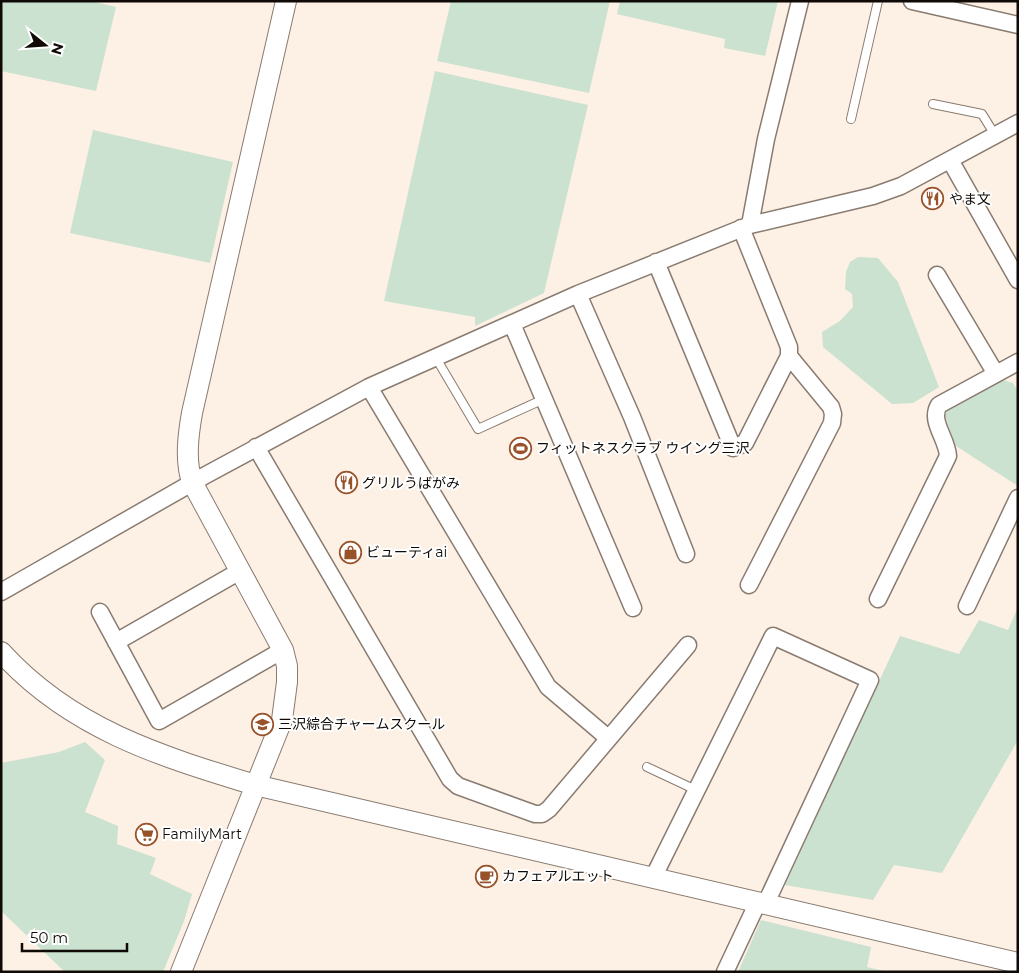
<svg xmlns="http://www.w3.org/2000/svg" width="1019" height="973" viewBox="0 0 1019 973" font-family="Montserrat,'Noto Sans JP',sans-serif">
<rect width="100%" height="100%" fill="#fdf0e5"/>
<path fill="#cae2cf" d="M1,1h90l25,6 -20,84 -95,-20z
M451,1h159l-21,92 -152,-32z
M620,1h158l-13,55 -41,-8 1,-9 -108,-25z
M435,71l153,34 -44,188 -69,33v-9l-91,-16z
M93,130l140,32 -23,101 -140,-30z
M858,257l20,1 20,24 41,105 -26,16 -21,1 -69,-57 -1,-15 18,-11 13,-14 -1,-13 -7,-5 1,-17 4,-10z
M1003,380l10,3 5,9v94l-62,-40 -11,-30 2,-9z
M1018,607v133l-76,133 -48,-8 -21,35 -88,-15 115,-249 59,18 20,-34 29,10z
M85,742l20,18 -20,52 33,14 -1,18 39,14 -6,16 42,20 -8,27 -21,51h-98l-64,-61v-148l58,-11z
M761,920l110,27 -4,20 21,5h-150z"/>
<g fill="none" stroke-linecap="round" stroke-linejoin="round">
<defs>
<path id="service" d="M933,104l49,10 13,21
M851,119l27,-118
M436,358l42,71 66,-30
M647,767l49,23"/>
<path id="minor" d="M912,1l106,24
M950,160l68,120
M750,225l16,-86 34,-138
M656,262l77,186 12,-5 44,-87v-9l-48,-119
M937,275l59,99
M578,294l54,123 54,137
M512,324l121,284
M369,387l179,300 60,51
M256,447l194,332 8,7 77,28h7l7,-5 139,-164
M749,585l83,-162 1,-9 -2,-7 -42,-51
M1,592l203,-116 165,-89 209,-93 172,-69 123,-29 28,-10 117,-63
M878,599l70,-143c-1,-18 -19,-35 -9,-51l79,-43
M967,606l51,-108
M100,612l59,109 124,-71
M116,642l124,-71
M653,878l120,-242 97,44 -104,223
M725,972l33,-70"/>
<path id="tertiary" d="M1,652c70,77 159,104 254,133l763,178
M181,972l101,-252 5,-38v-16l-4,-16 -91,-168c-7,-22 -4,-46 0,-69l94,-412"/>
</defs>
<use href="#service" stroke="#897b6f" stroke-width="10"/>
<use href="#minor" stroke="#897b6f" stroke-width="19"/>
<use href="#tertiary" stroke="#897b6f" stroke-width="22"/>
<use href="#service" stroke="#fff" stroke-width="8"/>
<use href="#minor" stroke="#fff" stroke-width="16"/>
<use href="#tertiary" stroke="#fff" stroke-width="20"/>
</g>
<defs>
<symbol id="restaurant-ring" viewBox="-11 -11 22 22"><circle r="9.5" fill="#fff" stroke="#985229" stroke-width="1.5"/><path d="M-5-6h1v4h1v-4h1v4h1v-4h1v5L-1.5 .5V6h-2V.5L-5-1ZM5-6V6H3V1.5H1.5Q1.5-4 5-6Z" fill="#985229"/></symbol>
<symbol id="stadium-ring" viewBox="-11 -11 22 22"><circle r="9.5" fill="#fff" stroke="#985229" stroke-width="1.5"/><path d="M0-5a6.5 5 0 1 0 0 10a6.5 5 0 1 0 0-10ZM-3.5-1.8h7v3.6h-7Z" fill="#985229"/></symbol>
<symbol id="shop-ring" viewBox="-11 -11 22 22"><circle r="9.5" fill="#fff" stroke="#985229" stroke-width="1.5"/><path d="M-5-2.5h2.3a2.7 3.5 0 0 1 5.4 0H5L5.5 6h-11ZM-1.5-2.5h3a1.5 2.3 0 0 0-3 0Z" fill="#985229"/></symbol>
<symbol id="school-ring" viewBox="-11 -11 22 22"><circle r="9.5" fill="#fff" stroke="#985229" stroke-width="1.5"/><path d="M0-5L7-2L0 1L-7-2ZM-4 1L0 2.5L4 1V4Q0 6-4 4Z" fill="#985229"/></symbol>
<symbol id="supermarket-ring" viewBox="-11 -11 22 22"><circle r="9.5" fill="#fff" stroke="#985229" stroke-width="1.5"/><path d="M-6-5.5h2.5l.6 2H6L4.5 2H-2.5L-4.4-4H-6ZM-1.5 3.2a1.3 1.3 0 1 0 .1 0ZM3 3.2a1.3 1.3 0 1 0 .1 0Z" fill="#985229"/></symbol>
<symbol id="cafe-ring" viewBox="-11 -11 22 22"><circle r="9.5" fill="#fff" stroke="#985229" stroke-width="1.5"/><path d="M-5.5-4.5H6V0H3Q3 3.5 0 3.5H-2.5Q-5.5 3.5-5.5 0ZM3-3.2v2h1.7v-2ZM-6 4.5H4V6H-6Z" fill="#985229"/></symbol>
</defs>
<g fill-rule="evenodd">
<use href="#restaurant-ring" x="920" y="186" width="25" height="25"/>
<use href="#stadium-ring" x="508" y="436" width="25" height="25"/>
<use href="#restaurant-ring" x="334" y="470" width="25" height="25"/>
<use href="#shop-ring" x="338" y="540" width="25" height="25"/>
<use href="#school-ring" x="250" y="712" width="25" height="25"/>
<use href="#supermarket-ring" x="134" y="822" width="25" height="25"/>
<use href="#cafe-ring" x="474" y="864" width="25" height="25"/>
</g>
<g text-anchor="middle" stroke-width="4" stroke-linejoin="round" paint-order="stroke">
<g font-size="14" fill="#0f0a06" stroke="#fff" text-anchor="start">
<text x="949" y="204">やま文</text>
<text x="536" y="453">フィットネスクラブ ウイング三沢</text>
<text x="362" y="488">グリルうばがみ</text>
<text x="366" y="557">ビューティai</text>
<text x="278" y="729">三沢綜合チャームスクール</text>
<text x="162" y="839">FamilyMart</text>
<text x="502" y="881">カフェアルエット</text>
</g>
</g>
<rect width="1019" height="973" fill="none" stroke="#0f0a06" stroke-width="5"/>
<g transform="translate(45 45) rotate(107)" stroke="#ffffff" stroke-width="4" paint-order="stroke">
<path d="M0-4L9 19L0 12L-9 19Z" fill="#0f0a06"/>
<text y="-8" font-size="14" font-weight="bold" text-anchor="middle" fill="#0f0a06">N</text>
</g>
<path d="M22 943v8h105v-8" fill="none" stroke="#0f0a06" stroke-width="2.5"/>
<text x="30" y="943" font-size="15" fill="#0f0a06" stroke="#ffffff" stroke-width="4" paint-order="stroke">50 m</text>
</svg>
